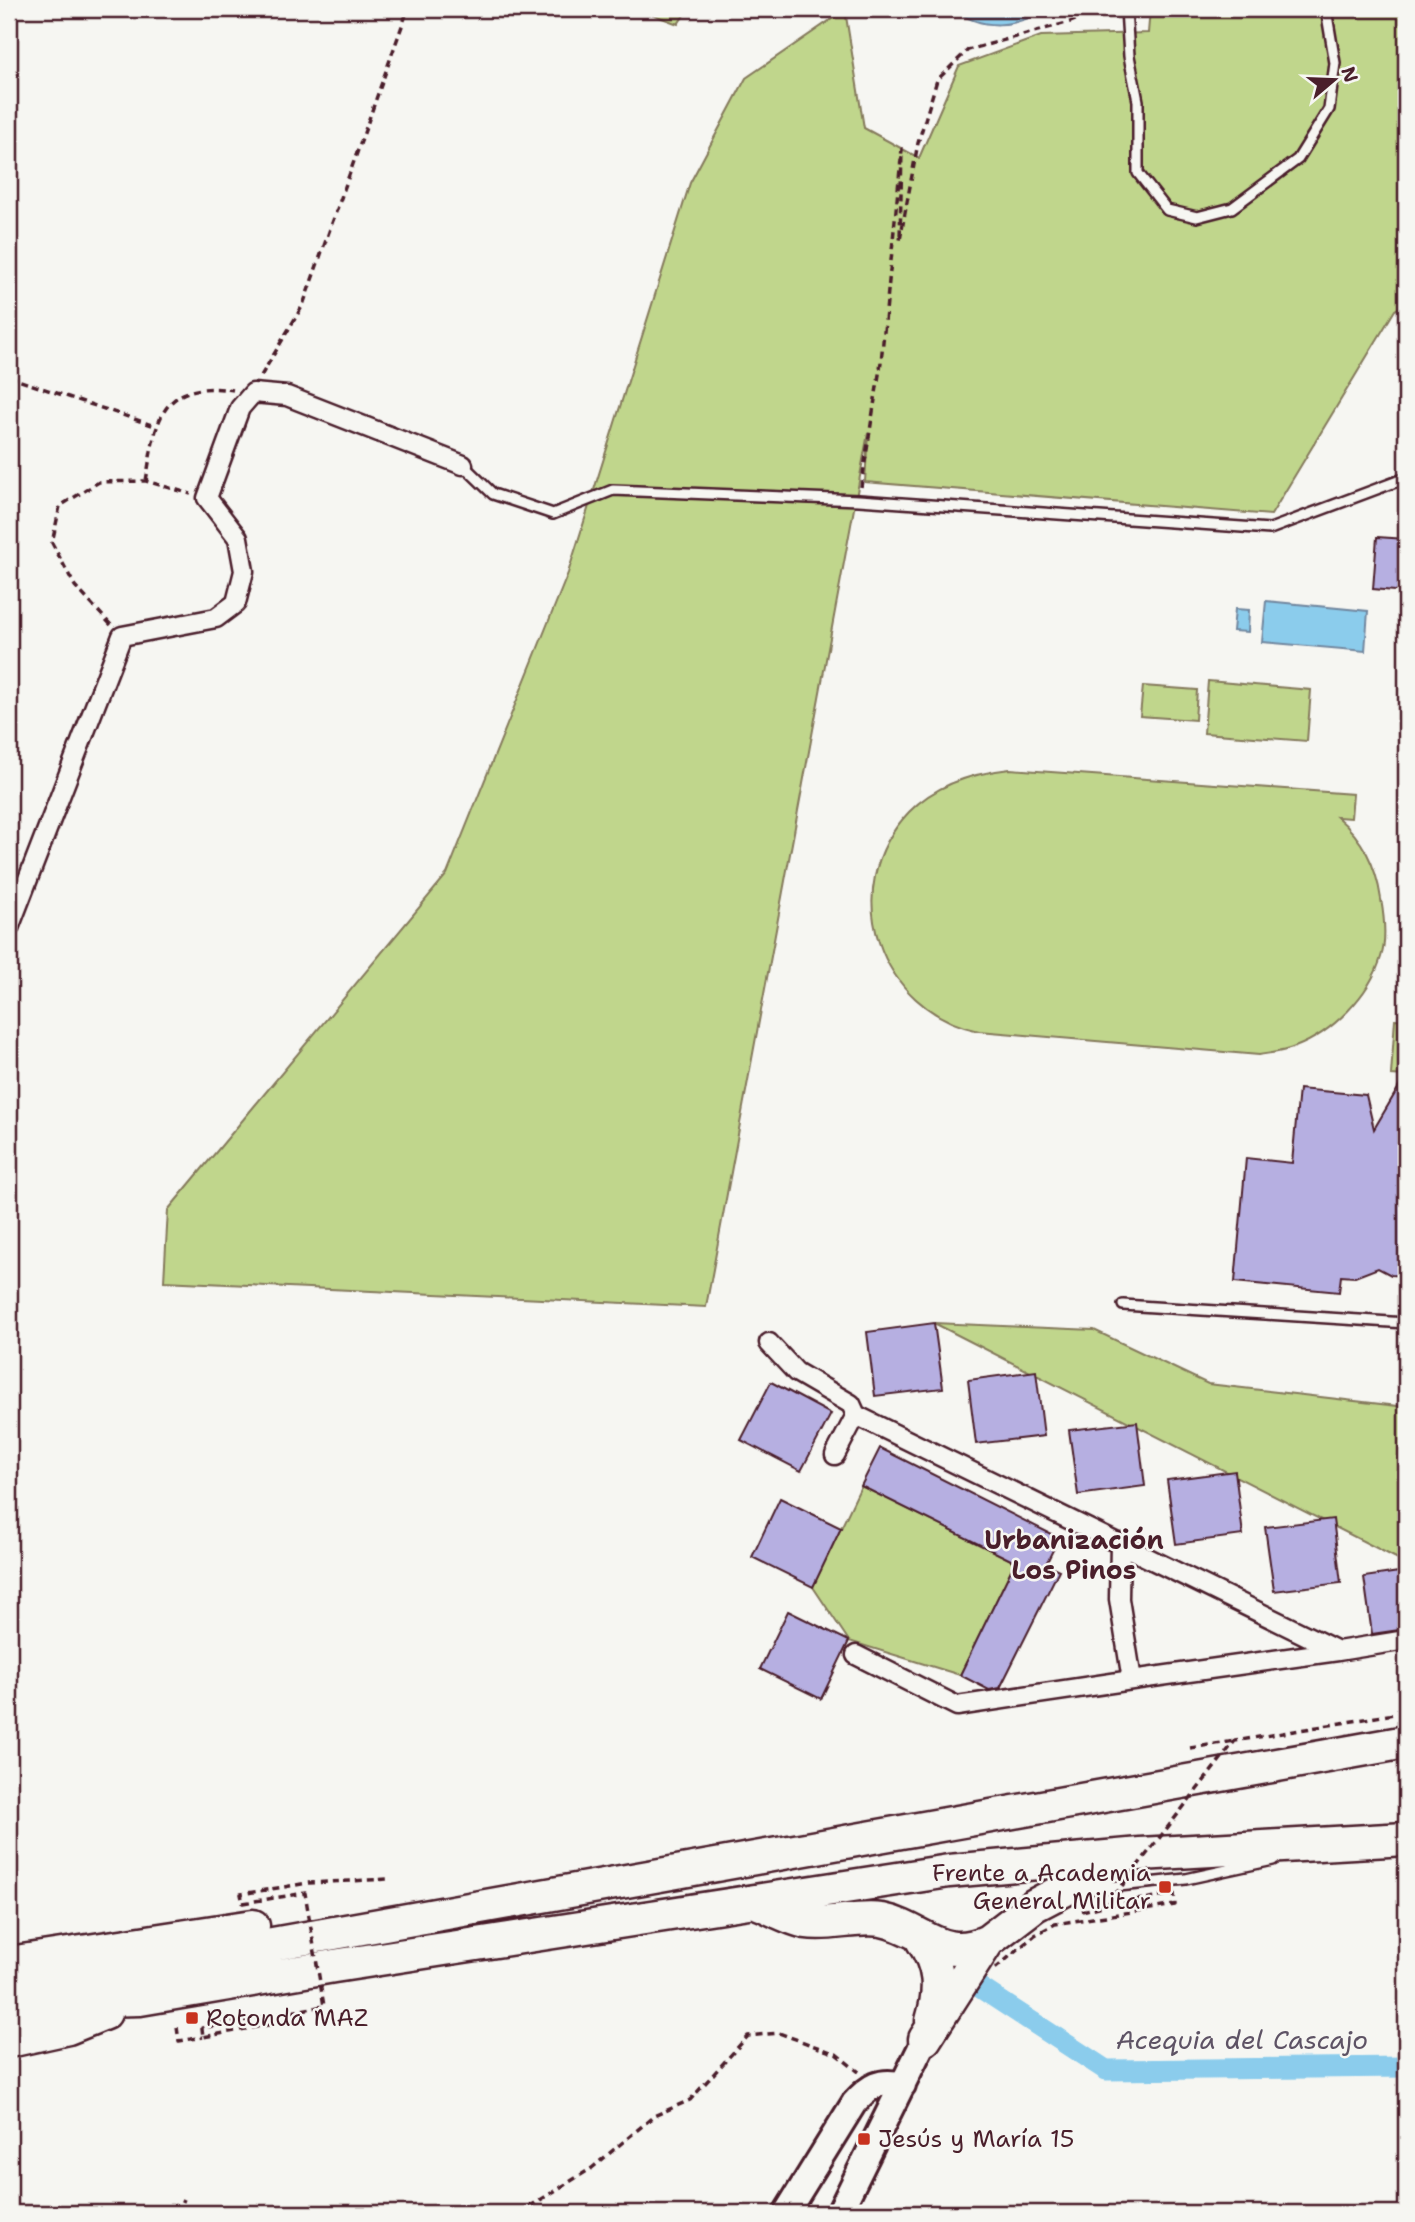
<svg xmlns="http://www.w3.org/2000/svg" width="1415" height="2222" viewBox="0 0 1415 2222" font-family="'Shantell Sans',sans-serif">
<rect width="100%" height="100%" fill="#f6f6f2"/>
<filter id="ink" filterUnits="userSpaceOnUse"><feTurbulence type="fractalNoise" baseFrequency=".0143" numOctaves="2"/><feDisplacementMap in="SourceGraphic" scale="14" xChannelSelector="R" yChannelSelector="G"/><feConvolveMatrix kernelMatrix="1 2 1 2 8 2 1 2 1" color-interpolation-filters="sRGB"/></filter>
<g filter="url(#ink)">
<path fill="#c0d68c" stroke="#857a5c" stroke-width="2" d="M638,9h50l-10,15z
M1150,9h256v295l-11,6 -124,205 -406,-33 3,-49 -162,874 -542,-26 4,-71 279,-336 121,-301 122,-390 56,-105 99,-68 19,118 55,30 40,-92 82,-30 107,-3z
M1208,681l103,9 -4,51 -103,-8z
M1143,686l54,4 -2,30 -55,-4z
M1010,769l343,25 -2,24 -14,-1c26,22 39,48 44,82 3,17 6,41 0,58 -11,38 -49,76 -86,90 -11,5 -25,6 -36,8l-280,-24c-100,-21 -143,-142 -70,-219 26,-27 65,-39 101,-43z
M1395,1019l11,1v56l-15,-1z
M934,1323l160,7 114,54 198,23v156z
M861,1486l154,76 -55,113 -111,-34 -36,-54z"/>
<path fill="#8bccec" stroke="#71879f" stroke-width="2" d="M953,9h92c-29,19 -63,22 -92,0z
M1266,601l102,10 -3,40 -103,-9z
M1235,609l14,1 -1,22 -15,-1z"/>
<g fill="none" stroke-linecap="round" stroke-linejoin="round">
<path stroke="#8bccec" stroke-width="21" d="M976,1985l130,85 300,-3"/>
</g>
<path fill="#b6afe1" stroke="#4a1f2b" stroke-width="2" d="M1377,537l29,2v53l-33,-3z
M1406,1075v201l-15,-1 -13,-7 -23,9 -14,-1 -2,16 -104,-10 11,-124 46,5 7,-74 67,6 8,34z
M934,1323l9,65 -68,8 -8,-64z
M1036,1371l8,65 -68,8 -8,-64z
M771,1382l60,32 -30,57 -60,-31z
M1137,1422l8,64 -67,9 -9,-65z
M880,1448l179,90 -13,26 13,6 -59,118 -11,2 -29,-15 55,-113 -154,-76z
M1235,1471l8,64 -67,9 -9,-64z
M780,1498l61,30 -28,59 -61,-30z
M1333,1519l8,64 -67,8 -9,-64z
M1406,1571v58l-34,5 -8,-57z
M788,1611l61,30 -28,58 -61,-30z"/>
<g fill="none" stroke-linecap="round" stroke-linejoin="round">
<defs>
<path id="lane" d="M1126,9l3,47 9,45v72l29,37 30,7 35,-9 66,-49 31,-50 6,-46 -9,-54
M463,465l30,29 60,20 60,-24 246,10 411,29 136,-51
M1123,1305l283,18
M1090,1889l96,-10 87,-19"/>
<path id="street" d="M9,928l113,-292 94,-18 20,-15 8,-32 -6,-33 -31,-40 33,-90 13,-15 34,3 176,69
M769,1343l27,29 55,32 5,11
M835,1455l21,-40 482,236 68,-11
M1120,1543l-1,56 13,81 206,-29
M856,1655l101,51 175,-26"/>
<path id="secondary" d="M786,2213l68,-110c15,-17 26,-24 49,-18
M839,2213l86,-174"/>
<path id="highway" d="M756,1902c16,6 34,17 50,20 25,4 51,-6 76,-2 42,8 58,43 106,21
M922,1940c19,27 19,50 10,81
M9,1963l244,-37
M9,1991l1397,-249
M9,2016l90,-16 41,-1 194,-33 615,-95 191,-17 266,-15
M925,2039l63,-98 47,-36 82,-43
M9,2041l59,-13 37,-15"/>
</defs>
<use href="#lane" stroke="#4a1f2b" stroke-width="14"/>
<use href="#street" stroke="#4a1f2b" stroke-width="23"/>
<use href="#secondary" stroke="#4a1f2b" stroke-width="30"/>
<use href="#highway" stroke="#4a1f2b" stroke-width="37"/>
<path stroke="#4a1f2b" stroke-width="3.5" stroke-dasharray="7 5" stroke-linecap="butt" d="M261,376l42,-71 105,-296
M9,377l146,49
M146,481c10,-60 13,-101 87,-91
M861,487l20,-125 21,-213 -2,91 18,-97 19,-63 31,-30 102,-28 35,-13
M111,625l-36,-39 -23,-43 8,-37 39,-24 47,-1 45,13
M1190,1748l45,-7
M1082,1911l25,-6
M177,2027l2,14 24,-4
M177,2213l6,-14
M519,2213l73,-45 62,-52 36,-16 58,-64 31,-3 57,21 23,18"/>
<use href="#lane" stroke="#f6f6f2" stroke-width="9"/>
<use href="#street" stroke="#f6f6f2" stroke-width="18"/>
<use href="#secondary" stroke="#f6f6f2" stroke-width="24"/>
<use href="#highway" stroke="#f6f6f2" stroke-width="32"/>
<path stroke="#4a1f2b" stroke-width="3.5" stroke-dasharray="7 5" stroke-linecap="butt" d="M995,1969l40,-34 20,-11 120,-19 -1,-11 -67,11 128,-164 171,-29
M294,2020l-91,17 -1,-9 122,-22 -19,-113 -62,10 -2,-9 67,-11 81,-4"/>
</g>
</g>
<g fill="#c8321e" stroke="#f6f6f2" stroke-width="2.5">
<rect x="1158" y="1880" width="14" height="14" rx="3.5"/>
<rect x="185" y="2011" width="14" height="14" rx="3.5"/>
<rect x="857" y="2132" width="14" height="14" rx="3.5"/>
</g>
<g text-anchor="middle" stroke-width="5" stroke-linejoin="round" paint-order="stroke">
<g font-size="24" fill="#4a1f2b" stroke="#f6f6f2" text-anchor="start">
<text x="1151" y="1881" text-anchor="end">Frente a Academia<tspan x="1151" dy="28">General Militar</tspan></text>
<text x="206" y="2026">Rotonda MAZ</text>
<text x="878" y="2147">Jesús y María 15</text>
</g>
<g font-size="26" font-weight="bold" fill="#4a1f2b" stroke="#f6f6f2">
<text x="1074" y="1549">Urbanización<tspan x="1074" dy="30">Los Pinos</tspan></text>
</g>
<g font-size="26" font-style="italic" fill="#5e5365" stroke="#f6f6f2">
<text x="1242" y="2049">Acequia del Cascajo</text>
</g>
</g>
<rect width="1415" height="2222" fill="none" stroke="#f6f6f2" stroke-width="35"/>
<rect x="18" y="18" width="1380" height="2187" fill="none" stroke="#4a1f2b" stroke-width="2.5" filter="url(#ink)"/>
<g transform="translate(1334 80) rotate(71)" stroke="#f6f6f2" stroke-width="5" paint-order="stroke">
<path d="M0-5L12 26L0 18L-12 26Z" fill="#4a1f2b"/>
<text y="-10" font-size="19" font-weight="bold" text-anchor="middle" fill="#4a1f2b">N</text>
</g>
</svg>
